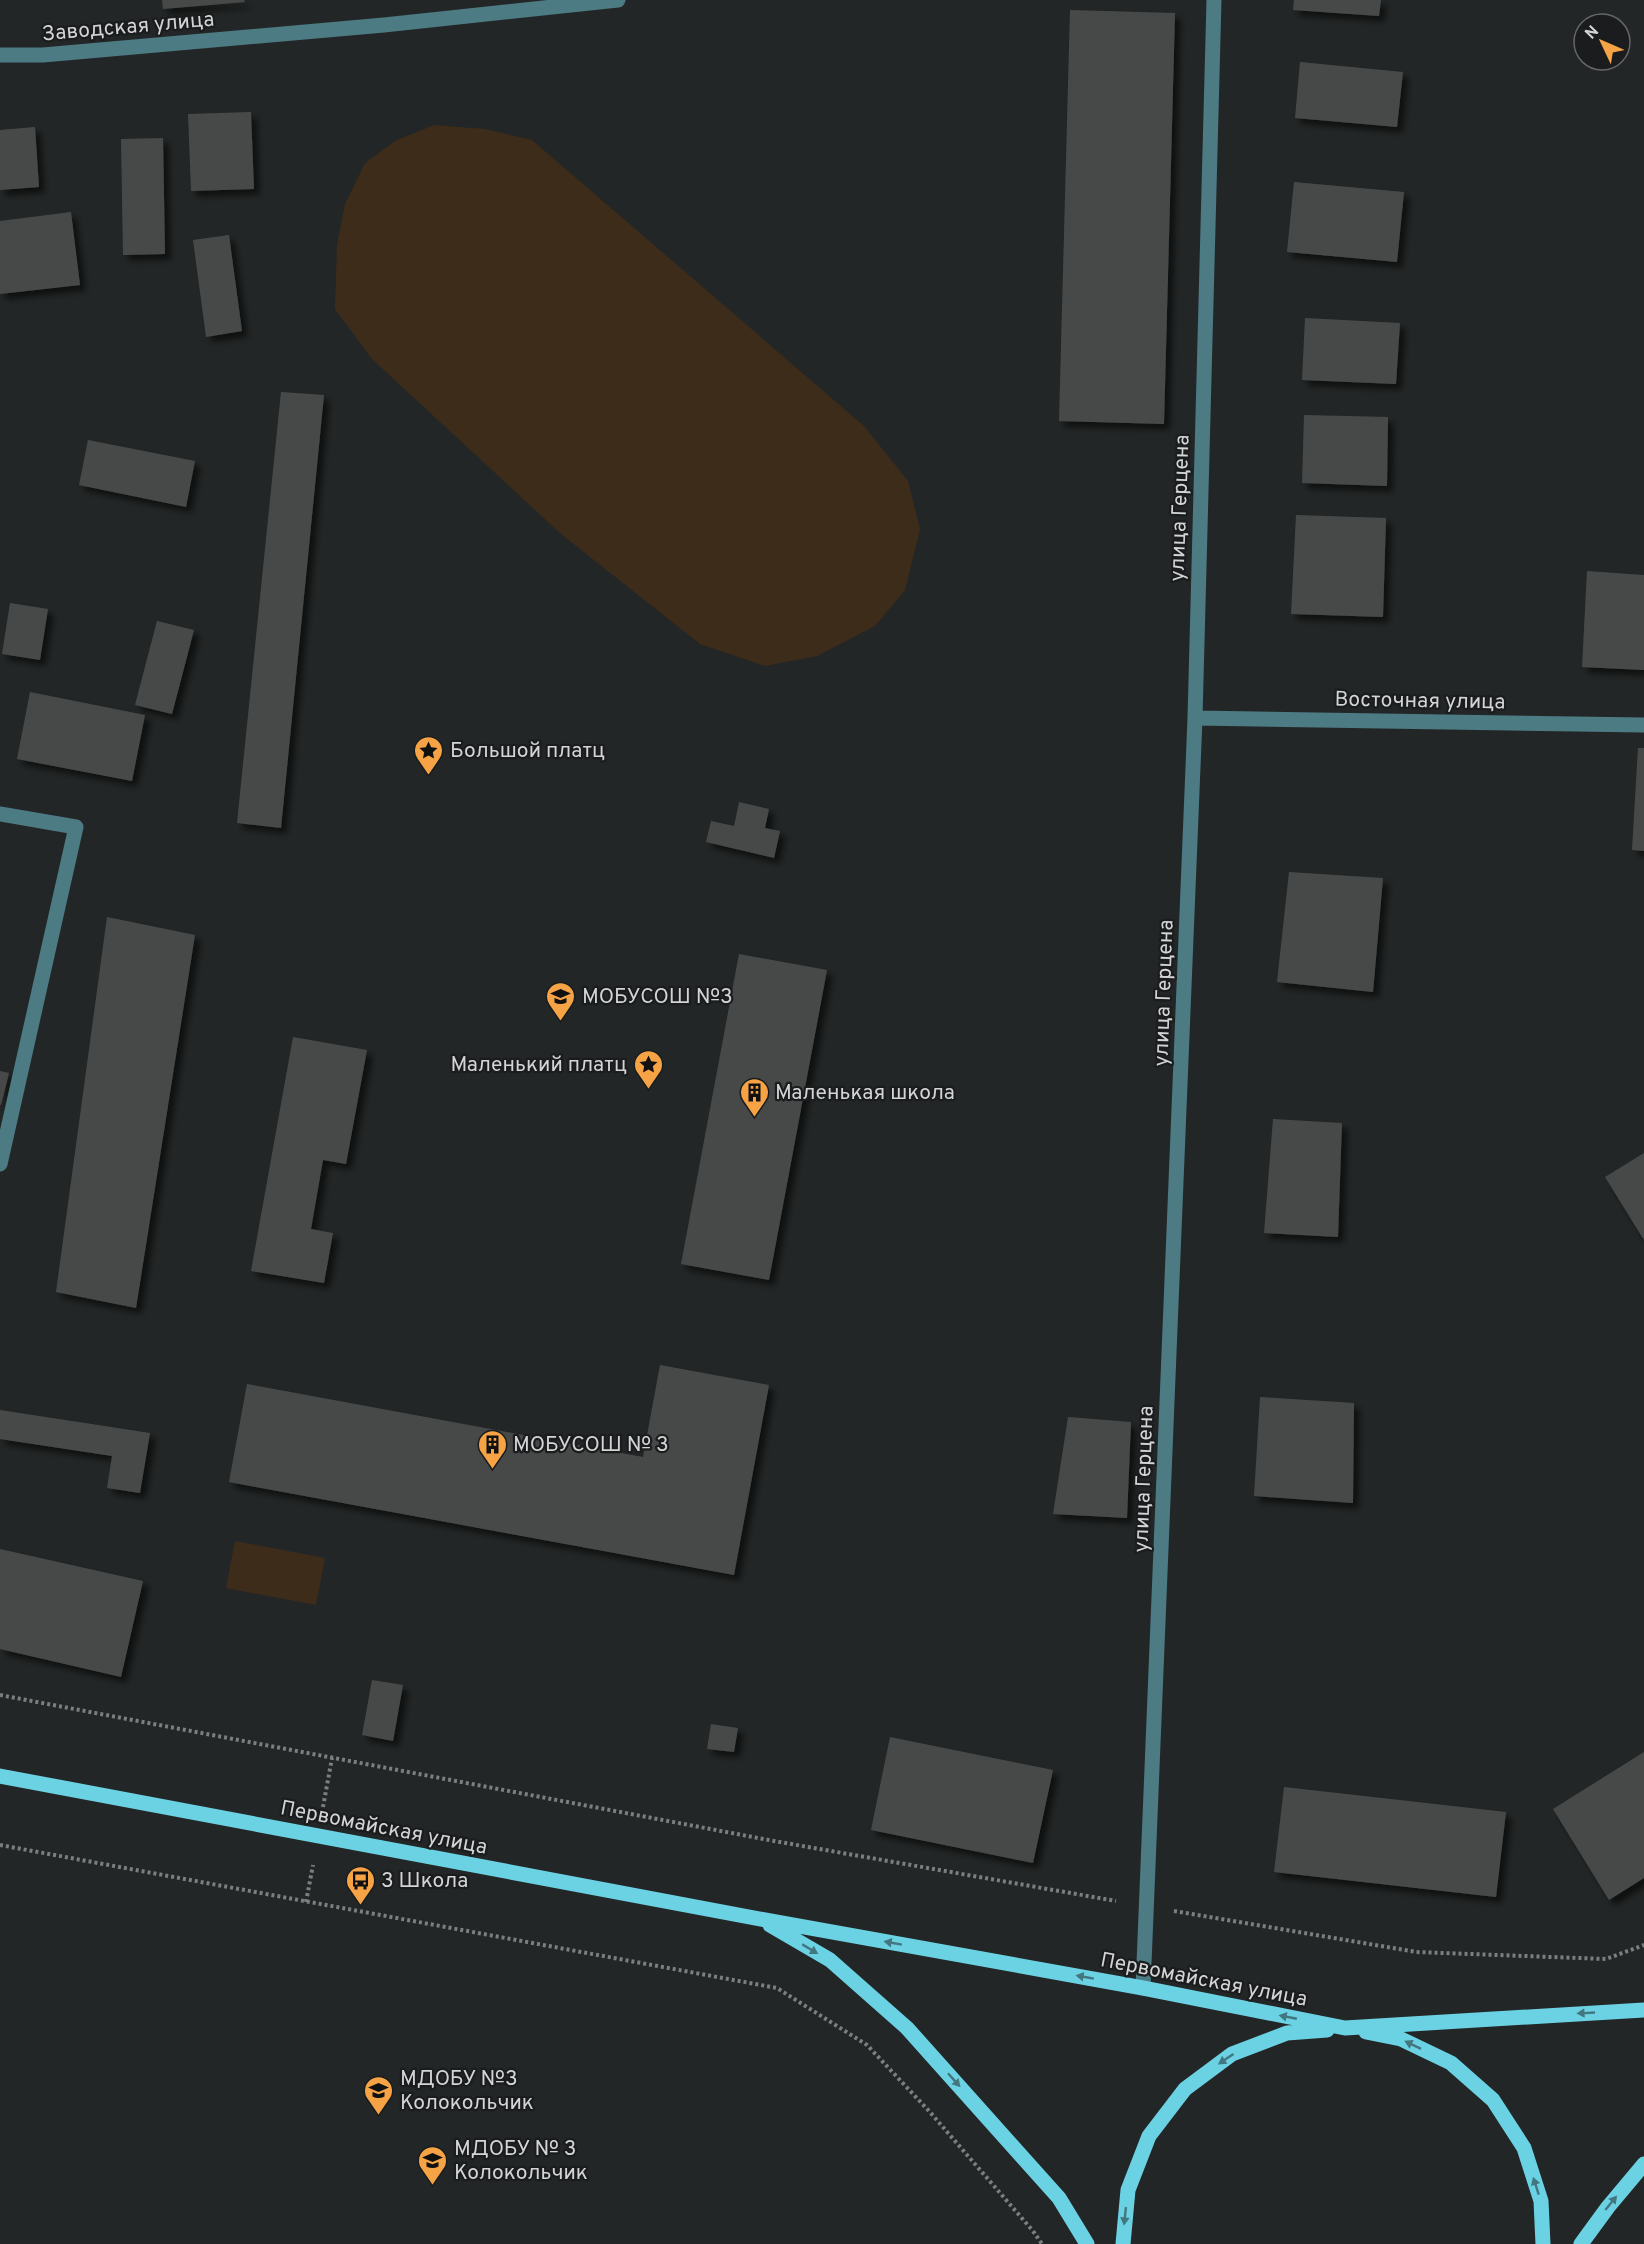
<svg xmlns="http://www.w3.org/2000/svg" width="1644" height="2244" viewBox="0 0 1644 2244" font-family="Overpass,sans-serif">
<defs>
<filter id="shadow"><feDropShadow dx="5.5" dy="5.5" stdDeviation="3" flood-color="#0009"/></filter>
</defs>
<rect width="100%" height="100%" fill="#232626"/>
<path fill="#3e2c1b" d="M434,125l51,4 47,11 332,286 44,55 12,48 -15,61 -30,36 -58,30 -52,10 -65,-22 -139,-110 -189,-175 -37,-50 2,-64 8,-41 20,-41 30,-22z
M235,1541l90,17 -9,47 -90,-17z"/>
<path fill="#474a4a" filter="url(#shadow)" d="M162,0h82l1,2 -82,7z
M1294,0h87l-2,16 -86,-6z
M1070,10l105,3 -11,411 -105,-3z
M1300,62l103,10 -6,55 -102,-9z
M251,112l3,77 -63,2 -3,-77z
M35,127l4,60 -39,3v-60z
M163,138l2,116 -42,1 -2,-116z
M1294,182l110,10 -7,70 -110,-10z
M71,212l9,73 -80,9v-73z
M229,235l13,96 -36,6 -13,-97z
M1305,318l95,5 -4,61 -94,-4z
M281,392l43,3 -43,433 -44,-5z
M1304,415l84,2 -1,69 -85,-3z
M88,440l107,21 -9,46 -107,-22z
M1296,515l90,3 -3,99 -92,-3z
M1587,571l57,4v95l-62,-3z
M10,603l38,6 -8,51 -38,-6z
M157,621l37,9 -22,84 -37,-9z
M30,692l115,23 -13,66 -115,-22z
M1638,748h6v103l-12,-1z
M739,802l30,7 -4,19 15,3 -6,27 -68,-16 5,-21 23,5z
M1289,872l94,6 -10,114 -96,-10z
M107,917l88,18 -59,373 -80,-16z
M739,954l88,16 -58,310 -88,-16z
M293,1037l74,13 -21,114 -23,-4 -12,69 22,4 -9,50 -73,-12z
M0,1071l9,2 -8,32h-1z
M1273,1119l69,4 -4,114 -74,-4z
M1644,1153v87l-39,-63z
M660,1365l109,20 -35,190 -505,-93 18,-98 396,73z
M1260,1397l94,6 -1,100 -99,-7z
M0,1410l150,23 -10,60 -33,-5 5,-32 -112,-17z
M1068,1417l63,5 -4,96 -74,-4z
M0,1549l143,32 -22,96 -121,-28z
M372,1680l31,5 -10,56 -31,-6z
M711,1724l27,4 -4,24 -27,-3z
M890,1737l163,33 -20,93 -162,-33z
M1644,1752v126l-35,22 -56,-91z
M1284,1787l222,25 -10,85 -222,-25z"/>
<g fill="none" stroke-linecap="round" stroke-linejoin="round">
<path stroke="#7d7f7f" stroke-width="4" stroke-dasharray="3 3" stroke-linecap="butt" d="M0,1695l774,146 342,60
M323,1807l9,-49
M0,1845l777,143 90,57 62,66 104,120 9,13
M306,1902l7,-37
M1174,1911l242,41 190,7 38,-14"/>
<path stroke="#4c7b83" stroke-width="15" d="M0,55h43l341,-30 234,-25
M1195,718l449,7
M0,814l76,13 -76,337
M1143,1988l52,-1270 19,-718"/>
<path stroke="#6bd2e4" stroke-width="15" d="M0,1776l760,143 383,69 202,40 299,-18
M770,1925l60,35 77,68 152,170 28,46
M1366,2032l35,7 50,24 42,37 31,48 17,53 2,43
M1123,2244l5,-54 21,-54 36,-47 47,-35 55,-21 40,-3
M1581,2244l27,-37 36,-43"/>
</g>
<defs><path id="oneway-solid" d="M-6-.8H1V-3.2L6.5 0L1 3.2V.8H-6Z" transform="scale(1.5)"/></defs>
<g fill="#427780">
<use href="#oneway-solid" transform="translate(893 1943) rotate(-170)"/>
<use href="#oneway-solid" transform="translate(810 1949) rotate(31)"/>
<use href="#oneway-solid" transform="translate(1085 1977) rotate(-170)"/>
<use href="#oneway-solid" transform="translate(1586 2013) rotate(177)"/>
<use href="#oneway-solid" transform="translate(1288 2017) rotate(-169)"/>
<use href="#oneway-solid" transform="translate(1413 2045) rotate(-154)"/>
<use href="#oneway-solid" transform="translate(1226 2059) rotate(146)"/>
<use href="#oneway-solid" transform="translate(954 2080) rotate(48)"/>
<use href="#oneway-solid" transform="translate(1536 2186) rotate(-108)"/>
<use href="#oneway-solid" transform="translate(1611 2203) rotate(-51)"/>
<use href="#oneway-solid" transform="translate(1125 2216) rotate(96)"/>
</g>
<defs>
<symbol id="sight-pin" viewBox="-11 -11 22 30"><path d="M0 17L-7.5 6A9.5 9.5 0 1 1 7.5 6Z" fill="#f5a345" stroke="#1a1c1d"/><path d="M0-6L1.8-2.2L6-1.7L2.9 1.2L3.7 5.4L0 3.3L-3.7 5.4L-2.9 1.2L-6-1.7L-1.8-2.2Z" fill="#111"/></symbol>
<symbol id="school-pin" viewBox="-11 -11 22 30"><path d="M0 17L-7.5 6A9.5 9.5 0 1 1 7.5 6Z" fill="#f5a345" stroke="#1a1c1d"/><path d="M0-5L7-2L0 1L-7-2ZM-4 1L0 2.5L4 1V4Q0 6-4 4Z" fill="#111"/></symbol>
<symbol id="building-pin" viewBox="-11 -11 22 30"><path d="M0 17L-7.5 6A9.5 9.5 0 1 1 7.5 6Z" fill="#f5a345" stroke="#1a1c1d"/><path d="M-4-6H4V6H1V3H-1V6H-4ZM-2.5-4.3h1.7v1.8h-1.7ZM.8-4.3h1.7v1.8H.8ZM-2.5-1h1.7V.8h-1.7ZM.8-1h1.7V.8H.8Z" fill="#111"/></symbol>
<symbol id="bus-pin" viewBox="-11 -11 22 30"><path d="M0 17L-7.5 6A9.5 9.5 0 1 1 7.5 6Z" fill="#f5a345" stroke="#1a1c1d"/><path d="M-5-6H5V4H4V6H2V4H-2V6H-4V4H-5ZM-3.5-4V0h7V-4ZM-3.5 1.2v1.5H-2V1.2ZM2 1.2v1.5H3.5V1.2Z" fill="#111"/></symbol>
</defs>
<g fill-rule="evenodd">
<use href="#sight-pin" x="412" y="734" width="33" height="45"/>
<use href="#school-pin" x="544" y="980" width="33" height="45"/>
<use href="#sight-pin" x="632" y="1048" width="33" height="45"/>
<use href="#building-pin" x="738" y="1076" width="33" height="45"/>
<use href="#building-pin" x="476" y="1428" width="33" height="45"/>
<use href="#bus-pin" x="344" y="1864" width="33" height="45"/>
<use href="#school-pin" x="362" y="2074" width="33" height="45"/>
<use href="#school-pin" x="416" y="2144" width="33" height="45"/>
</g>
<g text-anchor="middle" stroke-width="4.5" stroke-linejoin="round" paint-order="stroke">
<g font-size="21" fill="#d3d5d5" stroke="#1a1c1d">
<text transform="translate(128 26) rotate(-5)" y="7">Заводская улица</text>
<text transform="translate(1179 508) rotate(-88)" y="7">улица Герцена</text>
<text transform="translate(1420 700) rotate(1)" y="7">Восточная улица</text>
<text transform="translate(1163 993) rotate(-88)" y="7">улица Герцена</text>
<text transform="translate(1143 1479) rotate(-88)" y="7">улица Герцена</text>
<text transform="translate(384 1827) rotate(11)" y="7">Первомайская улица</text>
<text transform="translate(1204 1979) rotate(11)" y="7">Первомайская улица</text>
</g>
<g font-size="21" fill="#d3d5d5" stroke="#1a1c1d" text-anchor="start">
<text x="450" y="757">Большой платц</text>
<text x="582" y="1003">МОБУСОШ №3</text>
<text x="627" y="1071" text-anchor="end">Маленький платц</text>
<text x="775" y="1099">Маленькая школа</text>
<text x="513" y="1451">МОБУСОШ № 3</text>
<text x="381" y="1887">3 Школа</text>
<text x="400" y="2085">МДОБУ №3<tspan x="400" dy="24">Колокольчик</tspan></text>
<text x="454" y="2155">МДОБУ № 3<tspan x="454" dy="24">Колокольчик</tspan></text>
</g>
</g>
<g transform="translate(1602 42) rotate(314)"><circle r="28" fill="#1a1c1d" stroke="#646667" stroke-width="1.5"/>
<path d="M0-4.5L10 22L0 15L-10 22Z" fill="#f5a345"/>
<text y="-9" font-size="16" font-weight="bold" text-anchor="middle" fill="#d3d5d5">N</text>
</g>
</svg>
